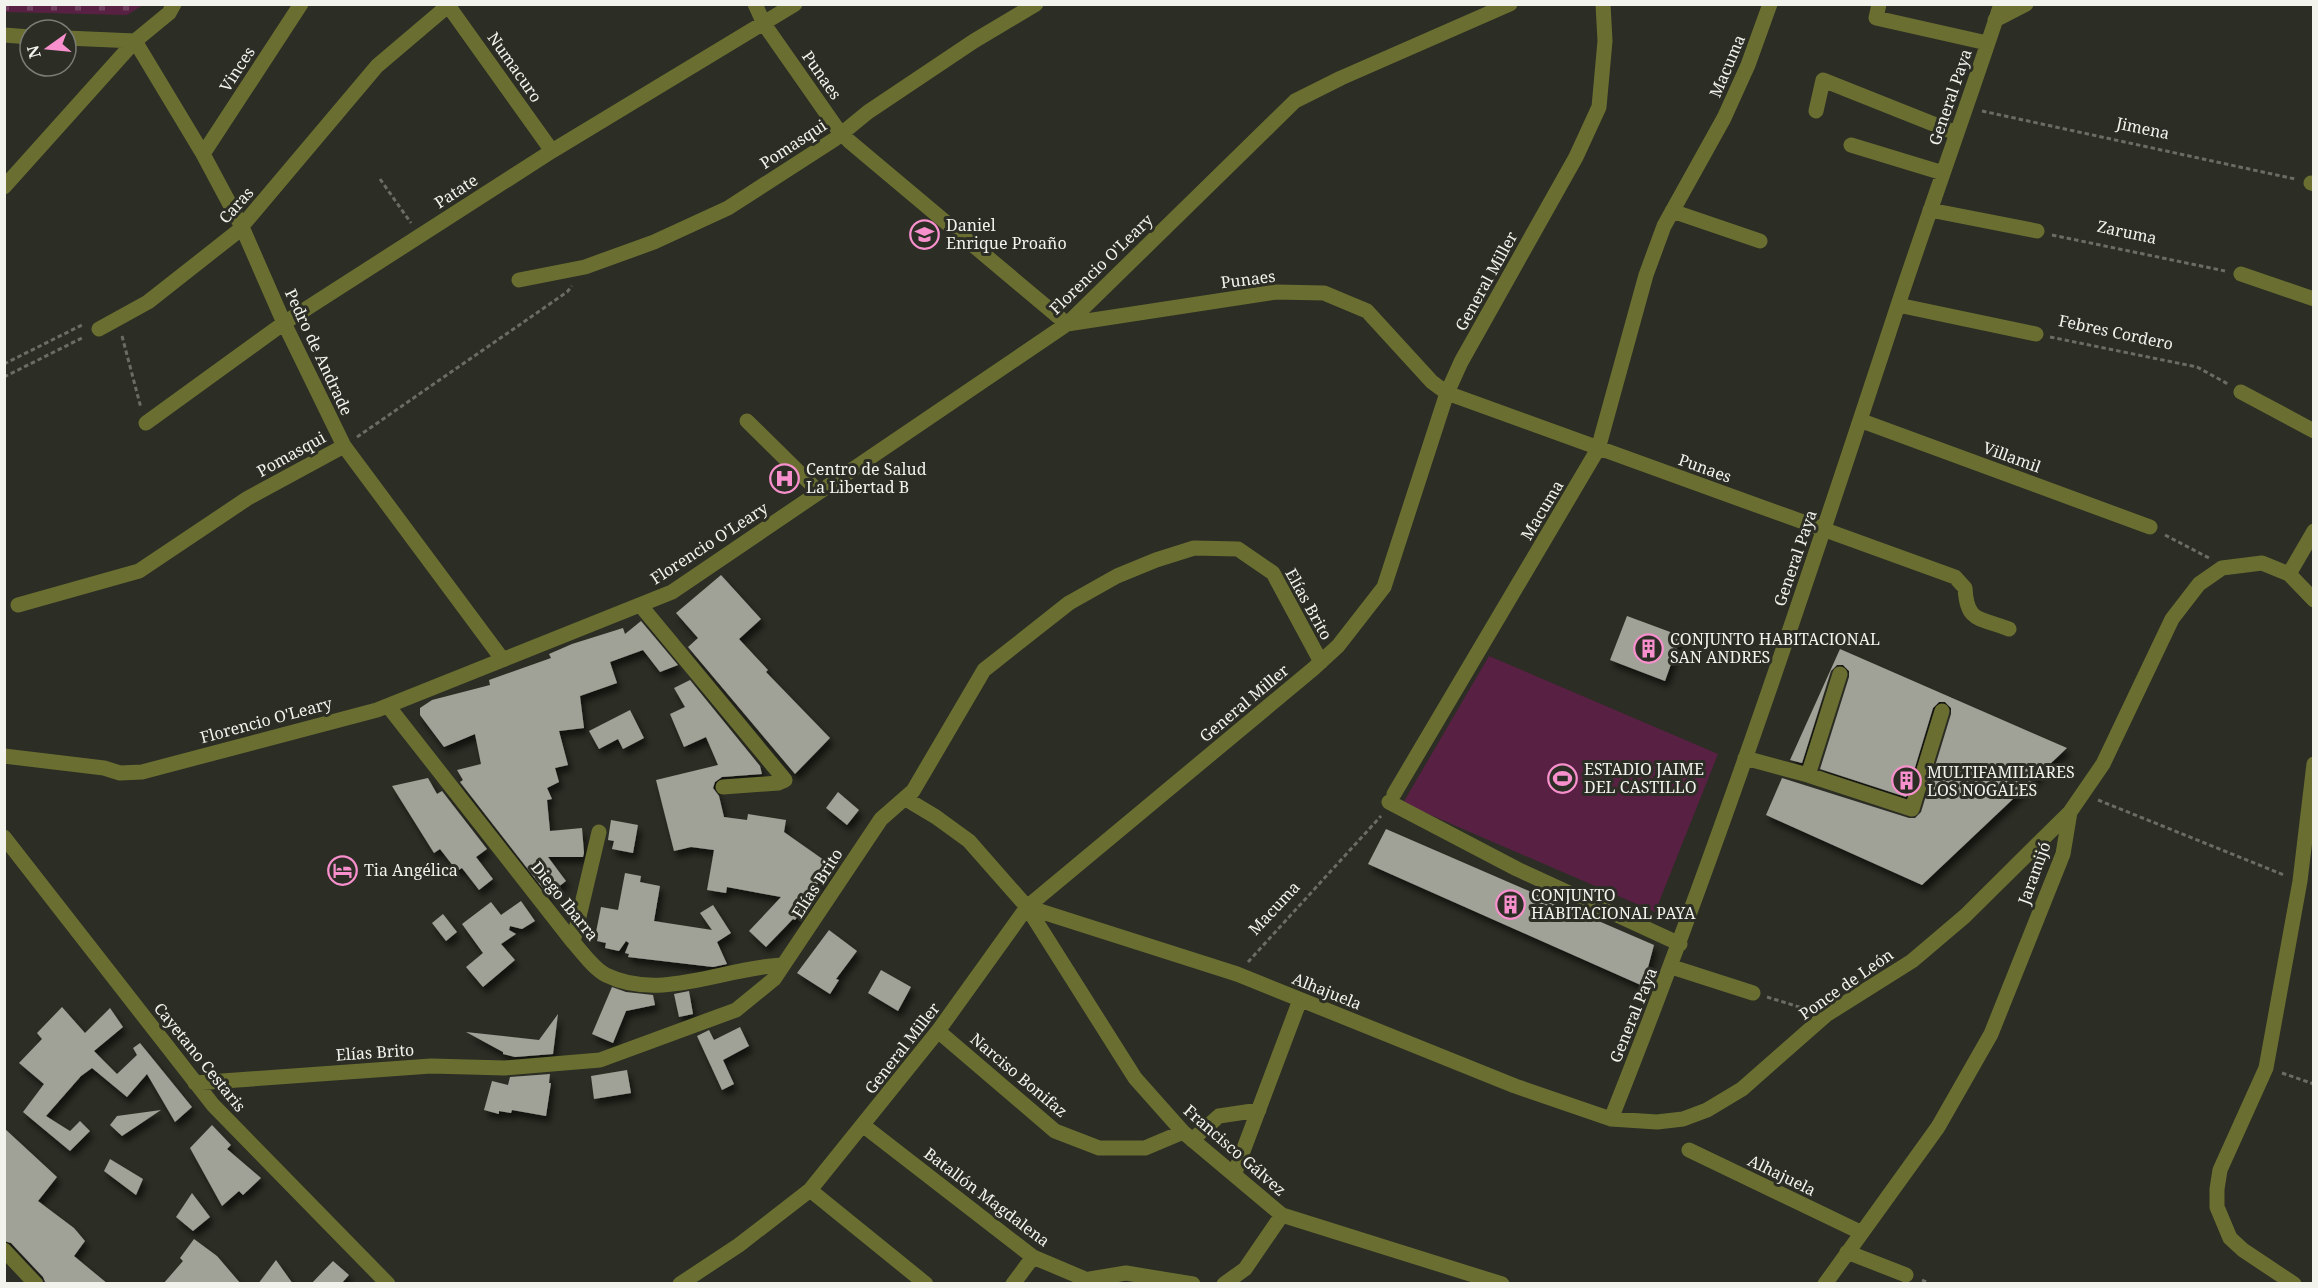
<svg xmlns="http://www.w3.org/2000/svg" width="2318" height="1288" viewBox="0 0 2318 1288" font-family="'Noto Serif',serif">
<defs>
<pattern id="cemetery-stones" width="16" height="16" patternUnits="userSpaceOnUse" patternTransform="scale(1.5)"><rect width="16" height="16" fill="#582043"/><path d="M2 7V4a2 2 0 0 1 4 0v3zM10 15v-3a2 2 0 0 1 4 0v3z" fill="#70415e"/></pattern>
<filter id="shadow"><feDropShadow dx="3.5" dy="6" stdDeviation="3" flood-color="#0009"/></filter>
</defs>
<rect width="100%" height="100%" fill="#2c2d24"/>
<path fill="#582043" d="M1489,656l229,98 -63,158 -252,-109z"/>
<path fill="url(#cemetery-stones)" d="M5,4h138v1l-16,10 -122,-3z"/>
<path fill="#a0a197" filter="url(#shadow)" d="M721,575l40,44 -22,20 29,31 -2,2 64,66 -35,36 -107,-127 10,-9 -22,-25z
M1627,616l54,20 -16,45 -55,-21z
M641,621l37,44 -18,7 -17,-22 -33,12 7,21 -37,13 4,32 -25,3 9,34 -13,3 4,14 -12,6 5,11 -5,1 3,31 32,-3 2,25 -1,4h-35l18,24 -18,14 -88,-113 3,-2 -6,-10 24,-6 -6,-30 -31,13 -24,-32v-7l12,-8 58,-15 -1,-5 62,-22 -2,-4 23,-10 51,-16 2,6z
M1840,649l227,99 -145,137 -156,-70 16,-37 127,40h6l6,-6 30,-98v-6l-6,-6h-6l-6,6 -27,89 -86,-28 29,-92v-6l-6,-6h-6l-6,6 -29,92 -12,-3z
M690,680l70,86 2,8 -40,3 -7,5 -2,6 6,8 5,21 23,3 1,-6 38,6 -2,12 47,33 -22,31 3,2 -17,22 -2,-1 -27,28 -17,-16 32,-34 -54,-10 -1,6 -19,-3 7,-40 -23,-3 -17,4 -18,-71 62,-15 -12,-28 -22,10 -14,-33 15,-7 -11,-19z
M630,710l14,28 -21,11 -5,-10 -19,10 -10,-18z
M428,778l9,16 5,-3 45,58 -11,8 17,22 -14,11 -17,-22 -5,3 -17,-22 -6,4 -42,-67z
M838,792l21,18 -12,15 -21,-17z
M611,820l27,5 -5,28 -21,-4 2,-8 -6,-1z
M1386,829l268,116 -11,41 -275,-122z
M625,873l16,3 -1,6 20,4 -6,35 58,9 -12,-17 13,-8 18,28 -14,9 10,22 -14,3 -85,-10 1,-3 -4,-1 4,-10 -3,-2 -7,10 -14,-3 1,-5 -9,-2 1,-4h-3l6,-30 17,3z
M521,901l14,20 -13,8 -12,-3 -1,4 7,4 -15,10 14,16 -32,27 -17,-20 17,-14 -21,-29 29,-22 10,13z
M443,914l14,18 -11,9 -14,-18z
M829,930l28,21 -21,28 3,1 -9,14 -33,-21z
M881,970l30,17 -13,24 -30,-18z
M612,987l14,5 27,3 2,10 -29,6 -13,32 -21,-9z
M689,991l4,23 -14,3 -5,-23z
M62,1007l23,26 25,-25 13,19 -29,24 23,23 20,-19 -4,-7 7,-5 52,64 -17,15 -28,-48 -20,23 -35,-29 -11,8 -35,40 24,15 10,-10 10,10 -20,20 -47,-39 21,-28 -25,-21 23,-24 -5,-6z
M558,1014l-5,40 -38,3 -12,-3v-2l-37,-20 73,8z
M740,1027l9,19 -26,14 11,24 -12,6 -25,-54 12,-6 5,10z
M627,1070l4,23 -37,6 -3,-23z
M550,1074l-1,9h2l-5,33 -34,-6 -1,3 -12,-2v3l-15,-4 8,-29 16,4 2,-8z
M161,1110l-39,26 -12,-11 7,-9z
M212,1125l19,20 -4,4 34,29 -18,17 -4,-4 -17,15 -32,-58z
M4,1128l53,49 -19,24 36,27 11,13 -11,15 34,28h-62l-3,-7 -32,-34 -7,-2z
M110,1159l33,20 -7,16 -32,-24z
M192,1193l18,24 -17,14 -17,-14z
M194,1239l23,17 24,28h-78l20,-23 -3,-3z
M276,1260l17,24h-35z
M333,1261l16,14 -8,9h-30z"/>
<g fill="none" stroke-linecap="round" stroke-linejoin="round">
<path stroke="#6b6c64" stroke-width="3" stroke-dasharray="4.5 3" stroke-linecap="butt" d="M1982,111l313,68
M380,179l31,44
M2052,235l173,36
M122,336l19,72
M2050,337l147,30 31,17
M4,364l80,-40
M4,377l80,-40
M357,437l210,-145 5,-6
M2165,535l44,23
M2098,800l186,75
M1248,962l133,-146
M1767,997l42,13
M2282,1073l32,11
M1922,1280l9,4"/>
<path stroke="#6a6f31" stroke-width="15" d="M447,4l105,147
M755,4l9,20 72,103 13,14 218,183 209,-32 48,1 43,18 65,71 15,11 508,184 10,11c2,35 14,29 44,41
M1879,4l-3,14 111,25
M1995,20l31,-16
M4,35l26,2
M66,38l69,3
M135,41l68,113 39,73 42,96 60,123 159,214
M1816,111l7,-31 133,53
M1851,145l92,28
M203,154l98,-150
M2311,183l3,1
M4,187l131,-146 34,-28 5,-9
M1930,210l107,21
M1672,211l88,30
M2241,274l73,25
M519,280l66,-13 69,-25 74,-34 107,-69 33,-27 106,-71 62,-37
M1898,305l138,29
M99,329l49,-27 89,-70 140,-166 73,-62
M2241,392l73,39
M747,421l72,71
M1862,421l288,106
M146,423l138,-100 268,-172 243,-147
M2289,574l25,-43
M18,605l121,-34 109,-73 96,-52
M641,606l144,174 -7,3 -55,4
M388,706l185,236c9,10 21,27 33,33 55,27 120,-8 177,-10
M4,756l100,12 16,5 22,-1 235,-62 295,-118 395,-268 228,-223 46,-23 169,-74
M1745,758l63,17 32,-101
M1808,775l104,34 30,-98
M1394,794l204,-345 48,-174 18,-49 60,-108 24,-53 22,-61
M906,799l30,18 33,24 58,66 108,171 48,54 99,83 220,69
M1389,802l128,67 163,75
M4,837l209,268 175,179
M1027,907l210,67 278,112 96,33 46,3 26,-3 24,-9 35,-21 84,-74 86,-54 53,-45 105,-104
M573,942l26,-110
M1672,967l81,26
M938,1031l117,100 44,17h46l38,-16
M195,1083l236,-17 74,2 95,-8 136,-50 38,-31 107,-160 32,-28 71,-121 85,-67 48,-27 39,-16 38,-12 44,1 35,24 48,89
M1611,1119c107,-269 198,-543 288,-817 33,-99 69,-198 102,-298
M864,1126l169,131 64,27
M1192,1140l27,-24 40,-6
M1689,1150l171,82
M1234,1175l66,-175
M810,1190l116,94
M4,1250l32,34
M1847,1252l59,23
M1090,1279l36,-6 67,11
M680,1284l59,-39 71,-55 128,-159 89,-124 286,-238 25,-23 46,-59 63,-194 14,-31 115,-205 23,-50 6,-66 -2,-37
M1013,1284l20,-27
M1224,1284l21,-15 37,-54
M1825,1284l113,-157 53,-93 72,-180 7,-42 33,-48 69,-145 27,-35 23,-16 40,-5 27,11 25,26
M2294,1284l-51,-34 -13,-12 -13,-31v-18l3,-19 46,-102 34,-187 14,-117"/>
</g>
<defs>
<symbol id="school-ring" viewBox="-11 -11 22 22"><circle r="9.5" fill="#2c2d24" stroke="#f790cd" stroke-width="1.5"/><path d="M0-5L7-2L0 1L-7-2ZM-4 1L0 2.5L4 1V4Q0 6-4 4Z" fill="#f790cd"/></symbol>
<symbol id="hospital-ring" viewBox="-11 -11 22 22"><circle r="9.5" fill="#2c2d24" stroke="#f790cd" stroke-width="1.5"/><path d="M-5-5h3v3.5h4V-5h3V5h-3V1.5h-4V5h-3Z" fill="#f790cd"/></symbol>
<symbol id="building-ring" viewBox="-11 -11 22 22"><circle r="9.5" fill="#2c2d24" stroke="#f790cd" stroke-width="1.5"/><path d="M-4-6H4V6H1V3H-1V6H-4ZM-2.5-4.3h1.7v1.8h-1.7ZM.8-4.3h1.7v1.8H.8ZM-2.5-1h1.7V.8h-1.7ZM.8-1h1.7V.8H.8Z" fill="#f790cd"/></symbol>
<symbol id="stadium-ring" viewBox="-11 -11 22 22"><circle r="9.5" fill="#2c2d24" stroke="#f790cd" stroke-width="1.5"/><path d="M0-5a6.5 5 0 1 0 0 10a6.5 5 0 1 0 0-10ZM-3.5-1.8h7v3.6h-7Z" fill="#f790cd"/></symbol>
<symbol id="hotel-ring" viewBox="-11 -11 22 22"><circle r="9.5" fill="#2c2d24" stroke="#f790cd" stroke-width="1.5"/><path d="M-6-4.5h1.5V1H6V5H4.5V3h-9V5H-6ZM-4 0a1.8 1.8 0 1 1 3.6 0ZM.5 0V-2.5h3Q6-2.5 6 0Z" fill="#f790cd"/></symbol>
</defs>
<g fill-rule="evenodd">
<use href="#school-ring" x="908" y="218" width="33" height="33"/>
<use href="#hospital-ring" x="768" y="462" width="33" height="33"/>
<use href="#building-ring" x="1632" y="632" width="33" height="33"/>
<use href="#stadium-ring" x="1546" y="762" width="33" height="33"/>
<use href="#building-ring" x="1890" y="764" width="33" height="33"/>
<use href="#hotel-ring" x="326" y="854" width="33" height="33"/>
<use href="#building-ring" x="1494" y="888" width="33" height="33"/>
</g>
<g text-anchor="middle" stroke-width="6" stroke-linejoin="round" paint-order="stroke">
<g font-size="16" fill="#f2f3ed" stroke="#2c2d24">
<text transform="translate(1727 66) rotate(-67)" y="6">Macuma</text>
<text transform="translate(515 67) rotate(55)" y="6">Numacuro</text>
<text transform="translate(237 69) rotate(-57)" y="6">Vinces</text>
<text transform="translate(822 75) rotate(55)" y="6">Punaes</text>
<text transform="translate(1950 97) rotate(-71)" y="6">General Paya</text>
<text transform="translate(2143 128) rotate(12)" y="6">Jimena</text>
<text transform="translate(793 144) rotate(-33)" y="6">Pomasqui</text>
<text transform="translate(456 191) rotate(-33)" y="6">Patate</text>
<text transform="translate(236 205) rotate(-48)" y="6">Caras</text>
<text transform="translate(2127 232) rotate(12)" y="6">Zaruma</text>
<text transform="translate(1101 264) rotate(-44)" y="6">Florencio O'Leary</text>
<text transform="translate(1248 279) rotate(-7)" y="6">Punaes</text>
<text transform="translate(1486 281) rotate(-61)" y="6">General Miller</text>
<text transform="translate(2116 332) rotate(12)" y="6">Febres Cordero</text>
<text transform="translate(319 352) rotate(65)" y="6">Pedro de Andrade</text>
<text transform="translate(291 454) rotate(-29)" y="6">Pomasqui</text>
<text transform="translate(2012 457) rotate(20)" y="6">Villamil</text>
<text transform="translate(1705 468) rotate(20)" y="6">Punaes</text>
<text transform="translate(1542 510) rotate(-59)" y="6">Macuma</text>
<text transform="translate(709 543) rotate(-33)" y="6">Florencio O'Leary</text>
<text transform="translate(1795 558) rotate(-71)" y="6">General Paya</text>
<text transform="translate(1309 604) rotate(61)" y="6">Elías Brito</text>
<text transform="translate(1244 703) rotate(-40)" y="6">General Miller</text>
<text transform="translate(266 720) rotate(-15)" y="6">Florencio O'Leary</text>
<text transform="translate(2034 873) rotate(-70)" y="6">Jaramijó</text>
<text transform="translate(817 883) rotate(-57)" y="6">Elías Brito</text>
<text transform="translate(565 901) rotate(51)" y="6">Diego Ibarra</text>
<text transform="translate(1274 908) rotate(-47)" y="6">Macuma</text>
<text transform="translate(1846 984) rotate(-35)" y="6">Ponce de León</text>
<text transform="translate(1327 991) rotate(22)" y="6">Alhajuela</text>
<text transform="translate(1633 1015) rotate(-68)" y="6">General Paya</text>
<text transform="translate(902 1048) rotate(-52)" y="6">General Miller</text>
<text transform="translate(375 1052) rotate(-4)" y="6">Elías Brito</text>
<text transform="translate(200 1057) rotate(51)" y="6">Cayetano Cestaris</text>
<text transform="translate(1019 1075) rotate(40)" y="6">Narciso Bonifaz</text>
<text transform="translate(1235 1150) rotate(41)" y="6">Francisco Gálvez</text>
<text transform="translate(1782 1175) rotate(26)" y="6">Alhajuela</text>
<text transform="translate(987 1197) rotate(37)" y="6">Batallón Magdalena</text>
</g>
<g font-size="16" fill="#f2f3ed" stroke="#2c2d24" text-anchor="start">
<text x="946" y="231">Daniel<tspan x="946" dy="18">Enrique Proaño</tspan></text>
<text x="806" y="475">Centro de Salud<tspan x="806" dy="18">La Libertad B</tspan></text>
<text x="1670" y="645">CONJUNTO HABITACIONAL<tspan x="1670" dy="18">SAN ANDRES</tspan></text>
<text x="1584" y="775">ESTADIO JAIME<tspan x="1584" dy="18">DEL CASTILLO</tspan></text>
<text x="1927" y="778">MULTIFAMILIARES<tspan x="1927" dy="18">LOS NOGALES</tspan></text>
<text x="364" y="876">Tia Angélica</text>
<text x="1531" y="901">CONJUNTO<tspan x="1531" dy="18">HABITACIONAL PAYA</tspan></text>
</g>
</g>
<rect width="2318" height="1288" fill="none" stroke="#f2f3ed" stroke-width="12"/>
<g transform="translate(48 48) rotate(255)"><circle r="28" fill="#2c2d24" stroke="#7b7c74" stroke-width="1.5"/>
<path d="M0-4.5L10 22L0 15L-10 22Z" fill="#f790cd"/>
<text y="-9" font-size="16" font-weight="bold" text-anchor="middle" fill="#f2f3ed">N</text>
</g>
</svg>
